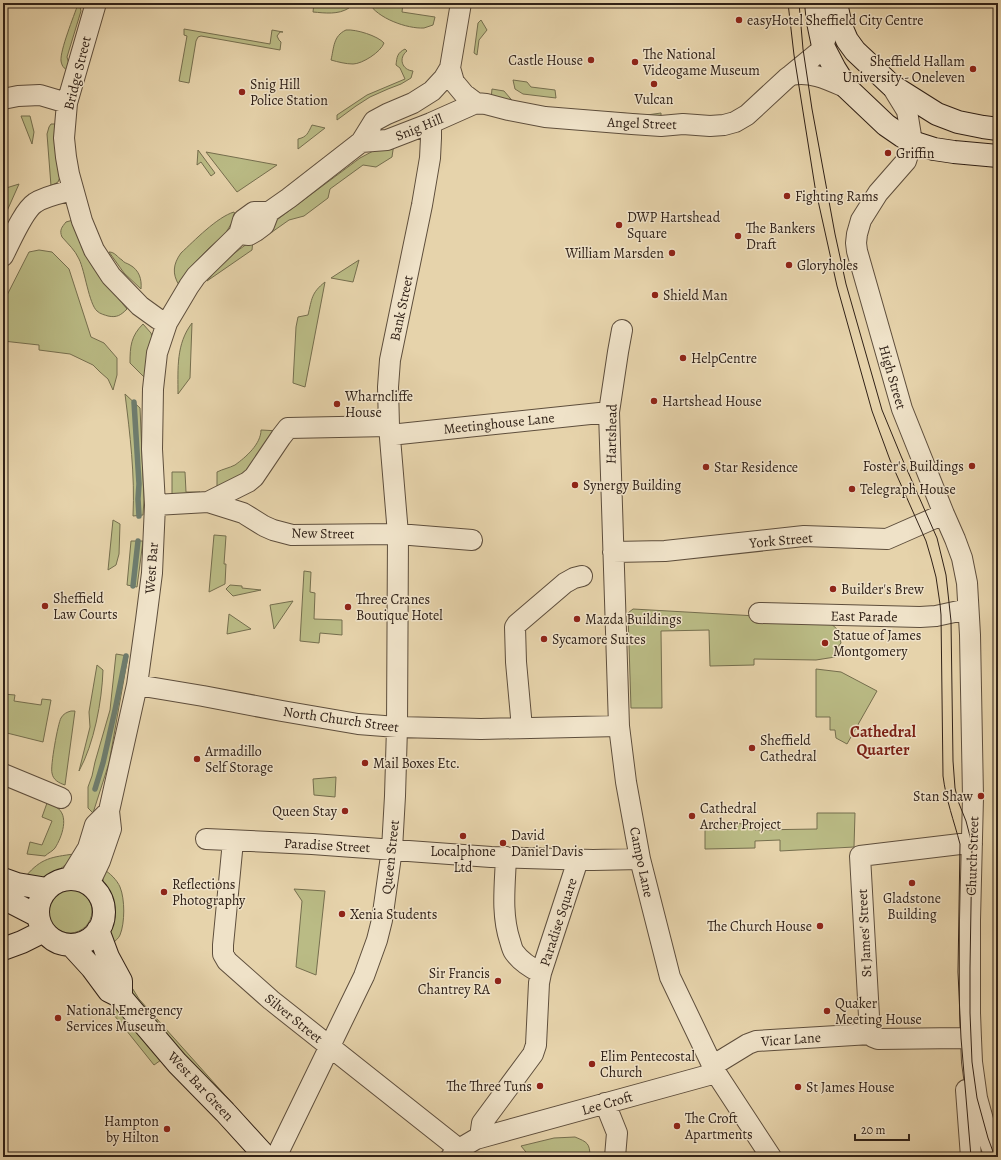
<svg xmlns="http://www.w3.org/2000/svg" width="1001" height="1160" viewBox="0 0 1001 1160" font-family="Alegreya,serif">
<rect width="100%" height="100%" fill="#e6d3ab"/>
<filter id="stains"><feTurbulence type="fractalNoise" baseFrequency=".005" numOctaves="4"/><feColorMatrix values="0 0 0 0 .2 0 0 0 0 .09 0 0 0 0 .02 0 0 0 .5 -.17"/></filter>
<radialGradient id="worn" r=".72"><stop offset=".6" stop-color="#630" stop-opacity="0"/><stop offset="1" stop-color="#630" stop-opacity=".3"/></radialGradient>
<path fill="#babb85" stroke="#756e4e" d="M314,3h35v5c-11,7 -24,5 -36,4z
M369,3h34l-1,9 33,5 -2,8c-3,1 -6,2 -9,3 -17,1 -47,-10 -55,-25z
M78,4l2,3 1,4 -14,46 4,14c-6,-1 -9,-4 -10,-10 -1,-11 13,-45 17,-57z
M481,20l6,10 -8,10 -2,15 -3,-2 4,-30z
M184,29l86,15 2,-14 11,2h-3l-3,4 2,4 2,2 -1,8 -79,-14 -3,1 -2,4 -7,42 -10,-2 8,-45 -3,-1z
M346,30c10,-1 32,6 38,13 -3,9 -22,21 -31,21 -7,0 -15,-2 -22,-4 3,-12 2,-24 15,-30z
M405,49l2,2c-9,7 -5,19 6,20l-2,7 -10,6 -13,5 -18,8 -14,9 -19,14v-5l30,-20 38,-16 -5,-11 -4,-3c1,-8 1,-12 9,-16z
M513,80l14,2 4,5 24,3 1,8 -33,-4 -8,-5z
M492,89l12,2 12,14 131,10 14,-2v6l-14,2 -133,-13 -23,-9z
M21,116h9l4,16 -2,12z
M51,124h5l4,53 -2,5 -7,4 -4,-52 2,-7z
M312,125l13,3 -27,21v-10c9,-2 10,-6 14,-14z
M394,143l-2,14 -16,10 -13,-2 -33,24 -2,9 -24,18 -15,4 -17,12 -6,-4 94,-70 15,-8z
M198,150l17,23 -4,3 -10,-14 -4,3z
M206,152l71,13 -40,27z
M19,184l-16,36v-31z
M234,212l2,4 -11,18 -16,14 -18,19 -12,18c-7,-11 -6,-21 2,-32 13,-12 36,-36 53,-41z
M73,220l32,62 22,27c-6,6 -10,9 -19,7 -3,-1 -8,-2 -11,-5 -8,-7 -12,-40 -18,-52 -4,-9 -11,-15 -17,-22 -3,-7 0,-10 4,-15z
M253,240l-1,10 -45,31c14,-17 27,-29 46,-41z
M39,250l13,2 17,17 22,68 13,6 13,15v17l-4,15 -5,-11 -8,-7 -7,-7 -23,-11 -31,-4v-5l-36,-4v-38l26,-51z
M109,252c6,0 8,5 13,8 2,3 5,3 8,5 9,5 12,14 11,24l-17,-16z
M359,260l-6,22 -22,-4z
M325,282l-20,105 -12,-4 3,-56 2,-10 10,-2c4,-16 3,-22 17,-33z
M192,323l-2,55 -12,16c0,-26 -2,-50 14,-71z
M143,324l8,9 2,7 -9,37 -14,-14c0,-17 1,-27 13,-39z
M125,394l15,14 4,92 -1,15 -10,1c2,-41 -3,-82 -8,-122z
M261,430l19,1 -29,40 -34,16v-15c6,-3 12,-4 18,-7 11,-8 26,-21 26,-35z
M172,472h13l1,20h14l-6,4 -22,1z
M113,520l7,4 -1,30 -3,11 -8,5z
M214,535l12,1 -2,28h2l-1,20 -16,8z
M131,541h12l-6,46 -10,-2z
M304,571l7,1 -1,20 5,1 -1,26 28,1v15l-22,-2 -1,10 -19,-2z
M230,585l12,1v2l19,2 -28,6 -7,-7z
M3,587c6,6 6,14 0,20z
M293,601l-19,28 -4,-24z
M633,609l194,11 11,10 3,13 -4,5 -2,9 -19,3 -62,-1v6l-44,1 -1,-36 -48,1 1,77h-31l-3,-95z
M229,614l22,15 -24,5z
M116,654l12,2 -19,107 -16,50 -5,-5v-21l4,-11 3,-14 15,-52z
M97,665l6,5c-1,31 -9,74 -24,101l11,-44 -1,-15z
M816,669l25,3 36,19 -30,53 -11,-6 -1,-8h-5v-13h-14z
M3,694l12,1 -1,6 27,4 1,-6 9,1 -8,42 -40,-10z
M71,711h4l-10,74c-6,-2 -12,-5 -13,-12 -2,-6 6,-50 9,-55 2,-4 6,-6 10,-7z
M336,777l-1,20 -21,-2 -1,-16z
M47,803c3,1 6,2 9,4 14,8 6,30 -1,41 -2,3 -7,5 -10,8l-18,-2 3,-12 12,3 10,-24 -10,-4z
M817,813h38l-1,34 -74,4v-11l-25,1v7l-50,1v-26l50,1v6l62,-1z
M74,854c-7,14 -24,21 -38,27l-10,-5c15,-18 26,-19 48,-22z
M103,869c7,4 14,11 17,18 5,12 5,36 0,48 -1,3 -5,6 -8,9l-3,-10 1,-21 -2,-17 -5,-11z
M294,889l31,2 -9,84 -20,-8 6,-66z
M48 911a22 22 0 1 1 44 0a22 22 0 1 1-44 0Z
M131,986l8,13 111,124 -5,4 -118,-138z
M115,1006l46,54 -7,5 -44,-55z
M575,1137c12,5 15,6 15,20h-60l-9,-11 33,-8z"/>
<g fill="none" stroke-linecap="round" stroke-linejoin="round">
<path stroke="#6e7c6d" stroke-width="5.5" d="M134,402l5,82 -1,15 1,17
M133,586l5,-45
M95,789l8,-26 12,-53 11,-54"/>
<defs>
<path id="street" d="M96,3l-29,100 -3,35 2,19 3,17 13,47 12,29 17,26 29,30 18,13 9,4
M461,3l-11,65 4,14 10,12 12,9
M791,75c21,-4 38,5 56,13
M891,85l16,26 5,31 -6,19 -28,32 -17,27 -4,14 -1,9 1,8 45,158 42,105 11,25 7,19 5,25 3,52 3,162 -3,123v93l1,26 1,23 5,36 11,40 7,19
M3,99l15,-3 22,-1 27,8
M476,103l10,1 23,6 36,7 87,7 29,2 22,-2 27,2 14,-1 11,-3 12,-7 40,-37 4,-3 28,-23 4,-6 5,-14
M361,142l26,-2 44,-17 45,-20
M239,234l10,1 7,-4 8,-6 5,-13
M3,256c7,-13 20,-45 32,-53 10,-7 27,-10 38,-13
M622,330l-4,22 -9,60 10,314 7,56 14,77 30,118 46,96 55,84
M390,435l219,-23
M208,502l35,11 21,13 9,4 19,5 106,-1 74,6
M155,505l53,-3 40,-20 6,-5 27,-40 7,-9 101,-2
M613,552l52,-1 139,-15 83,3 57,-25
M759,613l161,4 16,-1 32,-7
M137,685l66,11 79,15 76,13 39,3 84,2 138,-3
M522,728l-6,-66 -1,-35 2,-3 48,-41 9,-5 8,-2
M3,774l58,24
M206,839l106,5 179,13 102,3 47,-1
M233,841l-10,104v9l4,7 44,39 188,149
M506,857c-1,28 -5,57 4,84 1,3 2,8 4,11 7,10 17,16 27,21l37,-113
M69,879l19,-31 7,-23 14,-14
M89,884l11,-23 11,-32 -2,-18 28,-126 9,-65 6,-47 3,-68 -3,-56 1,-60 4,-36 10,-30 22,-37 7,-10 43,-42 4,-14 11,-8h15l20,-14 72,-56 13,-21 13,-7 26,-11 19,-12 12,-13 6,-10
M870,1034l-10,-178 100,-12h12
M712,1066l36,-22 8,-3 114,-7 3,3 5,2 83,-1 10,1
M966,1090l5,67
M605,1103l12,30 -2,24
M480,1137l2,-14 51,-69 3,-9 3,-62 2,-10
M276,1157l88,-181 13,-36 5,-20 10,-71 3,-53 2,-69 1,-193 -9,-108 -1,-39 2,-27 32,-155 8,-47 1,-20v-15
M451,1157l8,-8 17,-10 240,-66"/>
<path id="secondary" d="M816,3l2,19 5,24 12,23 12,19 39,37 16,11 10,6 22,7 20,3 44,4
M836,3l5,23 6,14 8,11 36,34 46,29 21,8 25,5 15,2
M3,879l14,5 30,5
M38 912a33 33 0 1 1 66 0a33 33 0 1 1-66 0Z
M3,898l35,18
M98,930l10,27 13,24v16
M71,945l21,23 17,23 12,6 56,66 48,49 41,45
M3,949l19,-7 22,-11"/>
</defs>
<use href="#street" stroke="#5e4e3c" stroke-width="22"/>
<use href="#secondary" stroke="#302117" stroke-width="24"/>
<use href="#street" stroke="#efe2c8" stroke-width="20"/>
<use href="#secondary" stroke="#efe2c8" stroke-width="22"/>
<path stroke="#302117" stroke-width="1" d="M788,3l6,52 21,132 22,99 35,125 18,49 36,81 5,17 5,19 4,27 1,11 2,161c3,24 11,45 17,68l-2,128 3,66 10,119
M799,3l4,46 9,60 23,125 11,50 36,126 19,46 36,82 9,37 5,46 2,140 2,27 3,13 8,20 6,23 -2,124v45l2,49 5,36 11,40 7,19"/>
</g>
<g fill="#8f2418" stroke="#efe2c8" stroke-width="1.5">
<circle cx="739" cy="20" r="4"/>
<circle cx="591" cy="60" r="4"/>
<circle cx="635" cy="62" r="4"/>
<circle cx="973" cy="69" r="4"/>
<circle cx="654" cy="84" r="4"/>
<circle cx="242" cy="92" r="4"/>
<circle cx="888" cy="153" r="4"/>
<circle cx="787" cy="196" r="4"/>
<circle cx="619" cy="225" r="4"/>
<circle cx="738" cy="236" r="4"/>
<circle cx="672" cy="253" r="4"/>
<circle cx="789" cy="265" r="4"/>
<circle cx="655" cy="295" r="4"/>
<circle cx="683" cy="358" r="4"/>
<circle cx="654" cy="401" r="4"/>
<circle cx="337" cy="404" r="4"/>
<circle cx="972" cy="466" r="4"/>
<circle cx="706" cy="467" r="4"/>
<circle cx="575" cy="485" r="4"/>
<circle cx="852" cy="489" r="4"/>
<circle cx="833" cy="589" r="4"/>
<circle cx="45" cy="606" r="4"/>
<circle cx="348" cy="607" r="4"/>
<circle cx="577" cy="619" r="4"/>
<circle cx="544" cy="639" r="4"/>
<circle cx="825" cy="643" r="4"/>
<circle cx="752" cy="748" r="4"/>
<circle cx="197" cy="759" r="4"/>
<circle cx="365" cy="763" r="4"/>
<circle cx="981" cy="796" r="4"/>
<circle cx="345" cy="811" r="4"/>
<circle cx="692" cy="816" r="4"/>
<circle cx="463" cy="836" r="4"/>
<circle cx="503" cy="843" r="4"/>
<circle cx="912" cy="883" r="4"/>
<circle cx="164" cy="892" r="4"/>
<circle cx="342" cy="914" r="4"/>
<circle cx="820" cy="926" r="4"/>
<circle cx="498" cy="981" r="4"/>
<circle cx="827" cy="1011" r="4"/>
<circle cx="58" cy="1018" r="4"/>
<circle cx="592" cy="1064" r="4"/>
<circle cx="540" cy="1086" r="4"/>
<circle cx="798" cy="1087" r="4"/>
<circle cx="677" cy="1126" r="4"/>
<circle cx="167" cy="1129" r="4"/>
</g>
<g text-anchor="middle" stroke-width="3" stroke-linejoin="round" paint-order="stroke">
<g font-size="14" fill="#302117" stroke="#efe2c8" text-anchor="start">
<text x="747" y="25">easyHotel Sheffield City Centre</text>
<text x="643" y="59">The National<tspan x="643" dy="16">Videogame Museum</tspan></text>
<text x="583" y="65" text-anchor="end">Castle House</text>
<text x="965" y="66" text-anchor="end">Sheffield Hallam<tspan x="965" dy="16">University - Oneleven</tspan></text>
<text x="250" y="89">Snig Hill<tspan x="250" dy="16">Police Station</tspan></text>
<text x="654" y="104" text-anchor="middle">Vulcan</text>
<text x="896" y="158">Griffin</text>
<text x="795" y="201">Fighting Rams</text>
<text x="627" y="222">DWP Hartshead<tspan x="627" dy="16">Square</tspan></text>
<text x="746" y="233">The Bankers<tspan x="746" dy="16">Draft</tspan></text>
<text x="664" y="258" text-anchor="end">William Marsden</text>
<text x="797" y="270">Gloryholes</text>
<text x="663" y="300">Shield Man</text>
<text x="691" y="363">HelpCentre</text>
<text x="345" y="401">Wharncliffe<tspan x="345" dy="16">House</tspan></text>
<text x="662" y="406">Hartshead House</text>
<text x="964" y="471" text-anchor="end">Foster's Buildings</text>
<text x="714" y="472">Star Residence</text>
<text x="583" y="490">Synergy Building</text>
<text x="860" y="494">Telegraph House</text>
<text x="841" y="594">Builder's Brew</text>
<text x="53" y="603">Sheffield<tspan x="53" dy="16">Law Courts</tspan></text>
<text x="356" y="604">Three Cranes<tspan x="356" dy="16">Boutique Hotel</tspan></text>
<text x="585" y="624">Mazda Buildings</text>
<text x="833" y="640">Statue of James<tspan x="833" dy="16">Montgomery</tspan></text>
<text x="552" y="644">Sycamore Suites</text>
<text x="760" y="745">Sheffield<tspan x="760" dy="16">Cathedral</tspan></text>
<text x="205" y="756">Armadillo<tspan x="205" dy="16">Self Storage</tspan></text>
<text x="373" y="768">Mail Boxes Etc.</text>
<text x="973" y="801" text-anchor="end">Stan Shaw</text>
<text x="700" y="813">Cathedral<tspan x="700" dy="16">Archer Project</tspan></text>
<text x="337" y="816" text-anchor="end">Queen Stay</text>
<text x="511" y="840">David<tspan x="511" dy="16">Daniel Davis</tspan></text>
<text x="463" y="856" text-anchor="middle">Localphone<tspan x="463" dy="16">Ltd</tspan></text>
<text x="172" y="889">Reflections<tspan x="172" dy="16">Photography</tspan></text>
<text x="912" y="903" text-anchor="middle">Gladstone<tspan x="912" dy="16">Building</tspan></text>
<text x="350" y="919">Xenia Students</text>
<text x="812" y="931" text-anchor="end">The Church House</text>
<text x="490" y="978" text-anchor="end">Sir Francis<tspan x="490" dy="16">Chantrey RA</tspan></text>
<text x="835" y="1008">Quaker<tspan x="835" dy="16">Meeting House</tspan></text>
<text x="66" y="1015">National Emergency<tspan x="66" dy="16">Services Museum</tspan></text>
<text x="600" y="1061">Elim Pentecostal<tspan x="600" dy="16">Church</tspan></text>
<text x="532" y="1091" text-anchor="end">The Three Tuns</text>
<text x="806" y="1092">St James House</text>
<text x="685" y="1123">The Croft<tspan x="685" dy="16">Apartments</tspan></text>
<text x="159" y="1126" text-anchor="end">Hampton<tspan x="159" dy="16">by Hilton</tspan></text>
</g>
<g font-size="14" fill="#302117" stroke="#efe2c8">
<text transform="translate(77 73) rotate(-76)" y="5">Bridge Street</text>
<text transform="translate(642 123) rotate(2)" y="5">Angel Street</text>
<text transform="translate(419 127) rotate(-22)" y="5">Snig Hill</text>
<text transform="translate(401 308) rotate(-78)" y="5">Bank Street</text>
<text transform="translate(893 377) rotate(74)" y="5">High Street</text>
<text transform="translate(499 423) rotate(-6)" y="5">Meetinghouse Lane</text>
<text transform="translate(611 434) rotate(-89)" y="5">Hartshead</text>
<text transform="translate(323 533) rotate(1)" y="5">New Street</text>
<text transform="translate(781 540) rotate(-5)" y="5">York Street</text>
<text transform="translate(151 568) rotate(-86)" y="5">West Bar</text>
<text transform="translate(864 616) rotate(1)" y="5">East Parade</text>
<text transform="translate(341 719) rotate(8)" y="5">North Church Street</text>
<text transform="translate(327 845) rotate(3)" y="5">Paradise Street</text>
<text transform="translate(972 856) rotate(-88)" y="5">Church Street</text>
<text transform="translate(390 857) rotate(-84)" y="5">Queen Street</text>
<text transform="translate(642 862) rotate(78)" y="5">Campo Lane</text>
<text transform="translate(558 922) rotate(-72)" y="5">Paradise Square</text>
<text transform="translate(864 933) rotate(-93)" y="5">St James' Street</text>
<text transform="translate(294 1018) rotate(39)" y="5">Silver Street</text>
<text transform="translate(791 1039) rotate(-4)" y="5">Vicar Lane</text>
<text transform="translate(201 1086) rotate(47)" y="5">West Bar Green</text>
<text transform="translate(607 1103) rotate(-16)" y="5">Lee Croft</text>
</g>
<g font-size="16" font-weight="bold" fill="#7a1f14" stroke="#efe2c8">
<text x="883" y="737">Cathedral<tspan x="883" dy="18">Quarter</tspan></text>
</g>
</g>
<rect width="1001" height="1160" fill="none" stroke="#e6d3ab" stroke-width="16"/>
<rect x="4" y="4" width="993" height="1152" fill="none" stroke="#302117" stroke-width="2"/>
<rect x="8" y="8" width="985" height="1144" fill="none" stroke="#302117"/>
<path d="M855 1134v6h54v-6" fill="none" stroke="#302117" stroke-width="2"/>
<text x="861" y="1134" font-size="12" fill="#302117" stroke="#efe2c8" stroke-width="3" paint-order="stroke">20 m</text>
<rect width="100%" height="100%" filter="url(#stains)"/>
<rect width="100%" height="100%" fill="url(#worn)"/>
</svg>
